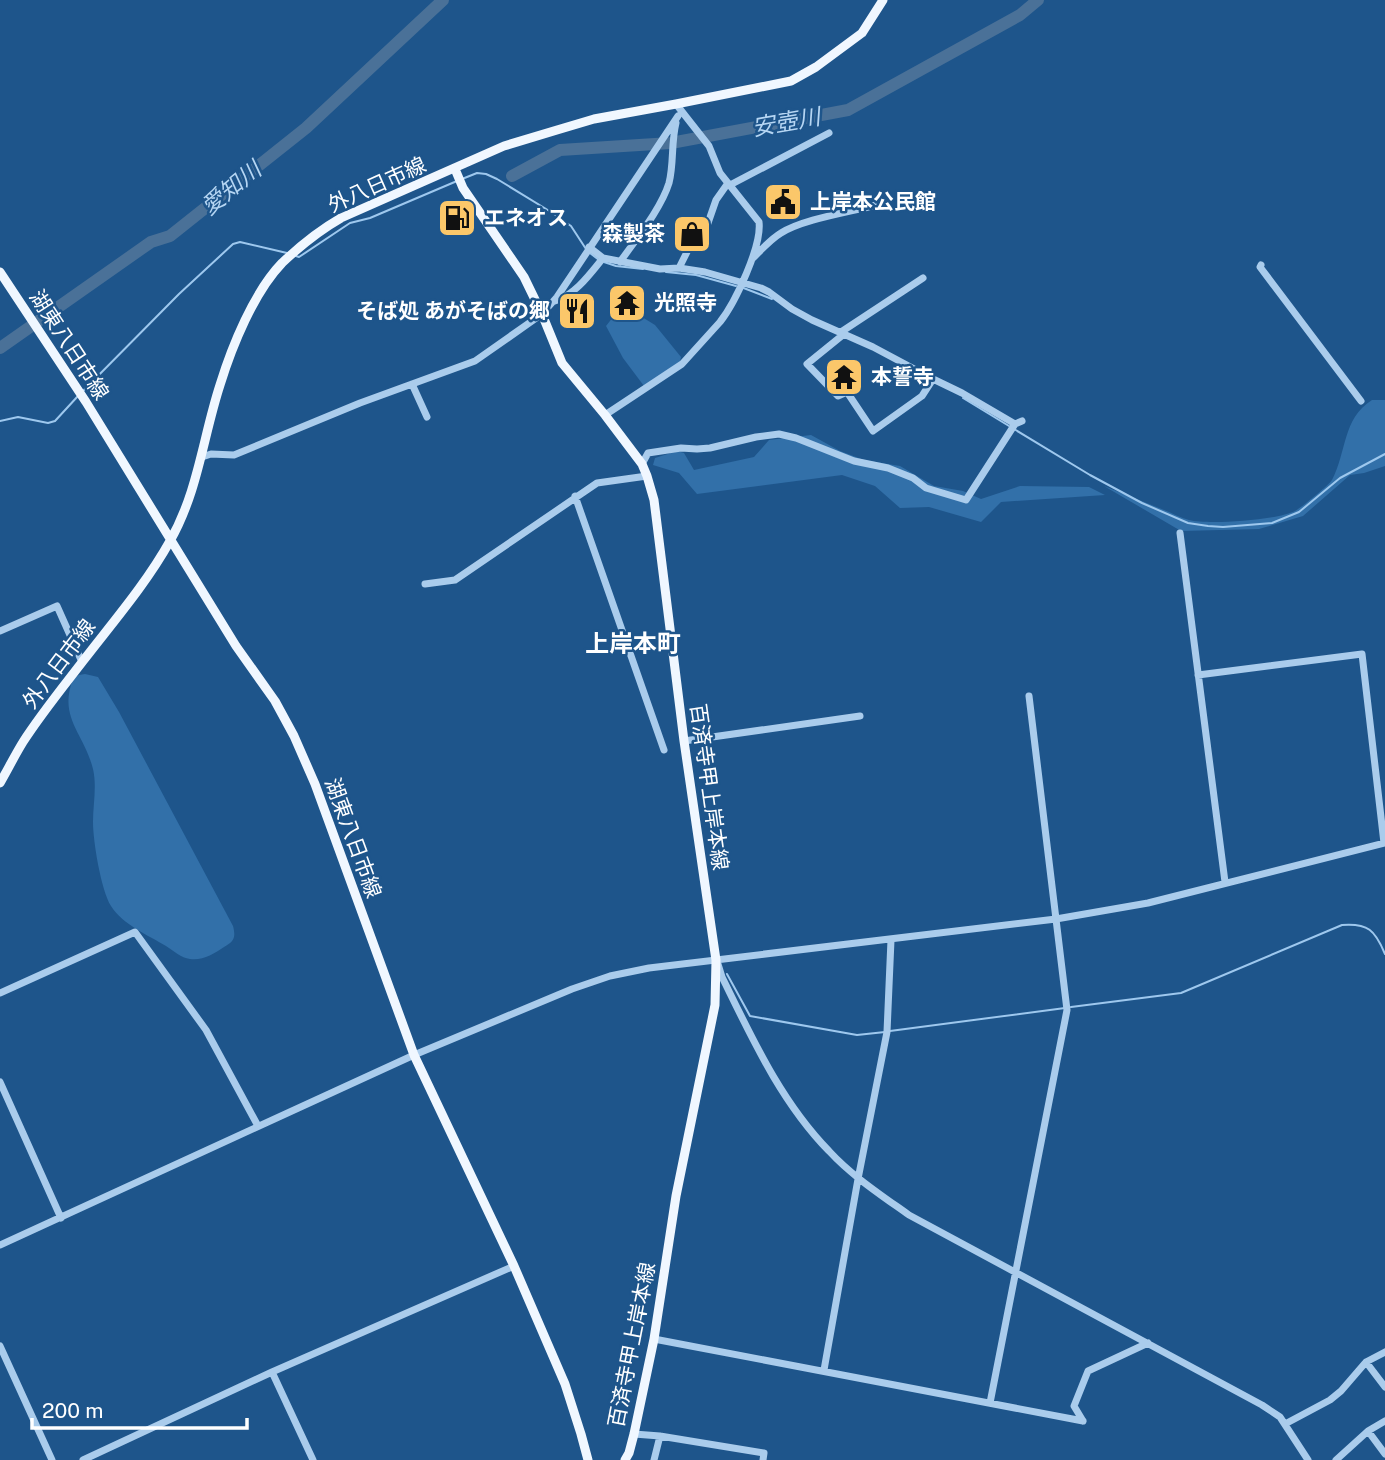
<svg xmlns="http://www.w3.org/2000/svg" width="1385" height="1460" viewBox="0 0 1385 1460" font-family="'Public Sans','Noto Sans JP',sans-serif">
<rect width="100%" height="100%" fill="#1e558b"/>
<path fill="#3270a9" d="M617,312l11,5h14l13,8 26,32 -1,5 -36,24 -21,-28 -17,-32z
M1372,400h13v66l-21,7 -14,2 -47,41 -44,13 -78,2 -77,-45c20,8 40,16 60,24 8,3 17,8 25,10 20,5 89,0 106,-9 6,-3 34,-26 37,-31 15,-28 10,-61 40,-80z
M811,435l29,16 24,9 36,6 34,20 29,5 18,8 39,-13 69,1 16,8 -104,7 -20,20 -52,-15 -29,1 -25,-22 -33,-11 -145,19 -18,-21 -26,-8 2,-7 22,-7 7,2 10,17 60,-13 15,-17z
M85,674l13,3 21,35 114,214c3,12 1,15 -9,21 -10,7 -22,14 -34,12 -9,-1 -16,-8 -24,-13 -18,-11 -43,-21 -55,-40 -10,-16 -18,-65 -18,-84 0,-17 4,-36 0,-53 -9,-36 -35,-51 -20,-90l6,-4z"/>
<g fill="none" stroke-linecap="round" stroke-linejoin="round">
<path stroke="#9ec8ee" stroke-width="2" d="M462,179l15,-6 9,1 11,5 54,33 20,14 15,23
M590,253l9,7
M296,256l3,1 51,-34 20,-5 87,-37
M604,262l12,4 27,3
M666,272l30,3 40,11
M741,287l31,12
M82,392l97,-98 54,-50 7,-2 47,11
M963,398l46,28
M0,421l18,-4 30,6 7,-2 23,-25
M1014,429l76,46 52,28 46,20 20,3 15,1 49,-4 27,-11 41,-34 45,-24
M727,974l23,42 107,19 28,-3
M1071,1007l110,-14 161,-68c26,-2 33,5 43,29
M890,1031l175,-23"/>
<path stroke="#4a7198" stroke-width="12" d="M512,176l48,-26 111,-7 177,-33 172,-95 18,-15
M0,348l151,-106 19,-6 136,-108 137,-128"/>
<path stroke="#aaccec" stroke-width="7" d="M730,185l99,-52
M589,247l14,11 57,11 19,-1 26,4 56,16 8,4 23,17 20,11 61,27 60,32 29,14 53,31 7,-3
M753,258c9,-9 18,-19 28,-25 22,-14 69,-21 95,-28
M620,262c16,-23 41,-53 49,-79 5,-19 2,-40 7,-60
M1261,265l-1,2 101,134
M679,268l9,-18 20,-27 8,-23 12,-17
M555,301c20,-6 35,-27 48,-43
M841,332l82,-54
M844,334l-37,30 31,32 9,-4 26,39 49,-35 11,-17
M412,384l15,33
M605,415l77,-51 38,-42c15,-19 42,-76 39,-100l-39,-49 -11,-27 -33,-42
M202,457l9,-3 23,1 126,-52 115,-42 67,-47 15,-17 121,-181
M642,464l6,-11 33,-5 16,1 13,-1 46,-11 23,-3 17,4 58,23 34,7 25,10 13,10 40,12 49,-76
M575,496l89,254
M1180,533l45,349
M425,584l30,-4 142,-97 50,-7
M0,631l57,-25 25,56
M1198,675l164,-21 22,189
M684,741l176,-25
M718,964l4,13c30,61 59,125 107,174 23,25 52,44 80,64l353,190 18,12 28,43
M0,993l135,-61 71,98 52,96
M0,1082l61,136
M0,1245l414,-190 158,-66 38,-13 39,-8 407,-49 92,-16 237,-60
M654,1339l429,82
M0,1346l52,114
M1366,1362l19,25
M824,1370l34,-191 29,-147 4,-92
M272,1372l41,88
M990,1403l77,-393 -38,-314
M1083,1421l-9,-15 14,-35 60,-28
M1285,1424l45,-24 11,-9 25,-29 19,-10
M1368,1431l17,23
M634,1434l26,2 104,17 -1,7
M83,1460l189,-88 242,-106
M654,1460l6,-24
M1336,1460l32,-29 17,-10"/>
<path stroke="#f0f7ff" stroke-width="9" d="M455,169l8,19 61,89 18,37 20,49 43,52 37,49 5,12 7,24 30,241 32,219 -1,45 -39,191 -22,143 -20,95 -5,19 -4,7
M0,272l86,130 150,244 39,55 19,35 21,48 99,271 100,211 51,118 16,50 7,26
M0,783c8,-14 15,-28 23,-41 18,-28 40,-55 60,-81 30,-39 63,-77 87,-120 28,-49 33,-104 50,-156 12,-39 34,-93 62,-122 18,-17 38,-33 59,-45l163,-72 53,-16 37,-11 82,-15 115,-23 25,-14 46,-34 21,-33"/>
</g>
<defs>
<symbol id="civic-square" viewBox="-11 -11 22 22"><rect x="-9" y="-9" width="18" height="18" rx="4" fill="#fbc76a" stroke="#1e558b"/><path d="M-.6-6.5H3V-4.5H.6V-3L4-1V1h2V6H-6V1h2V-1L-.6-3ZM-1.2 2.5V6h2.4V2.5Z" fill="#111"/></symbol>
<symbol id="fuel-square" viewBox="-11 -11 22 22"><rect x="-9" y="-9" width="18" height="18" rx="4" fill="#fbc76a" stroke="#1e558b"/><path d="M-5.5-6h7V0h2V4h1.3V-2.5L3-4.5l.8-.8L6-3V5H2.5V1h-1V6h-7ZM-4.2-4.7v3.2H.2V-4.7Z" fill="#111"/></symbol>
<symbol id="shop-square" viewBox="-11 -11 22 22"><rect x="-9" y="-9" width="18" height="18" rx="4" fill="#fbc76a" stroke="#1e558b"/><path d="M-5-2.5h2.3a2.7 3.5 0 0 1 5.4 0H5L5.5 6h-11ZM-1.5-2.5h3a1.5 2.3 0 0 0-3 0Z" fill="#111"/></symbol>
<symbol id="temple-square" viewBox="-11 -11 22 22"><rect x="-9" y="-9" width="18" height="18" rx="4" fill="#fbc76a" stroke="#1e558b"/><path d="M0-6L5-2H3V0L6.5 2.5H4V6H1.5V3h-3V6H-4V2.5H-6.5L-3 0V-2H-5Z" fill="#111"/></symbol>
<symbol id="restaurant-square" viewBox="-11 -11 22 22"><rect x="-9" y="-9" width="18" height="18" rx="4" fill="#fbc76a" stroke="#1e558b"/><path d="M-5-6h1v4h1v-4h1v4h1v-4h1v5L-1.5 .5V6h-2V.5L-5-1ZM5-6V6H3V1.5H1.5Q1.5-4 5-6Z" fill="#111"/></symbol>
</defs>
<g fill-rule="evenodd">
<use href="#civic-square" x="761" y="180" width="44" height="44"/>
<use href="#fuel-square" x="435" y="196" width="44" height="44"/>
<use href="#shop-square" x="670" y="212" width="44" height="44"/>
<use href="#temple-square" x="605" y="281" width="44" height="44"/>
<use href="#restaurant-square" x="555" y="289" width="44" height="44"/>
<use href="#temple-square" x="822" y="355" width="44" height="44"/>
</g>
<g text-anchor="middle" stroke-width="5" stroke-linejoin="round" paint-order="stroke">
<g font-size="21" fill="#fff" stroke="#1e558b">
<text transform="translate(377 185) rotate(-24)" y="7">外八日市線</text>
<text transform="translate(69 345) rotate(57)" y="7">湖東八日市線</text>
<text transform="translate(59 664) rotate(-53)" y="7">外八日市線</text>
<text transform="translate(709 787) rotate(82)" y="7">百済寺甲上岸本線</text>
<text transform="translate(353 838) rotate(70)" y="7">湖東八日市線</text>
<text transform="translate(632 1345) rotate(-79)" y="7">百済寺甲上岸本線</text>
</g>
<g font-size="21" font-weight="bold" fill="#fff" stroke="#1e558b" text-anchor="start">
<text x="810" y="209">上岸本公民館</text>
<text x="484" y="225">エネオス</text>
<text x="665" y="241" text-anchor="end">森製茶</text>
<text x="654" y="310">光照寺</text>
<text x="550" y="318" text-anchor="end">そば処 あがそばの郷</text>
<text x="871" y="384">本誓寺</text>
</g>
<g font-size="23" font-style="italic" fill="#b6d6f3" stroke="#1e558b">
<text transform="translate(786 122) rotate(-10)" y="8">安壺川</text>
<text transform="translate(231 188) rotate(-39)" y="8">愛知川</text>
</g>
<g font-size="24" font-weight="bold" fill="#fff" stroke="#1e558b">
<text x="633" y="652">上岸本町</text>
</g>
</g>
<path d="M32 1418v10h215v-10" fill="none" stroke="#ffffff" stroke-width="3.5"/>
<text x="42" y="1418" font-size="21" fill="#ffffff" stroke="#1e558b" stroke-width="5" paint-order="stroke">200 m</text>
</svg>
